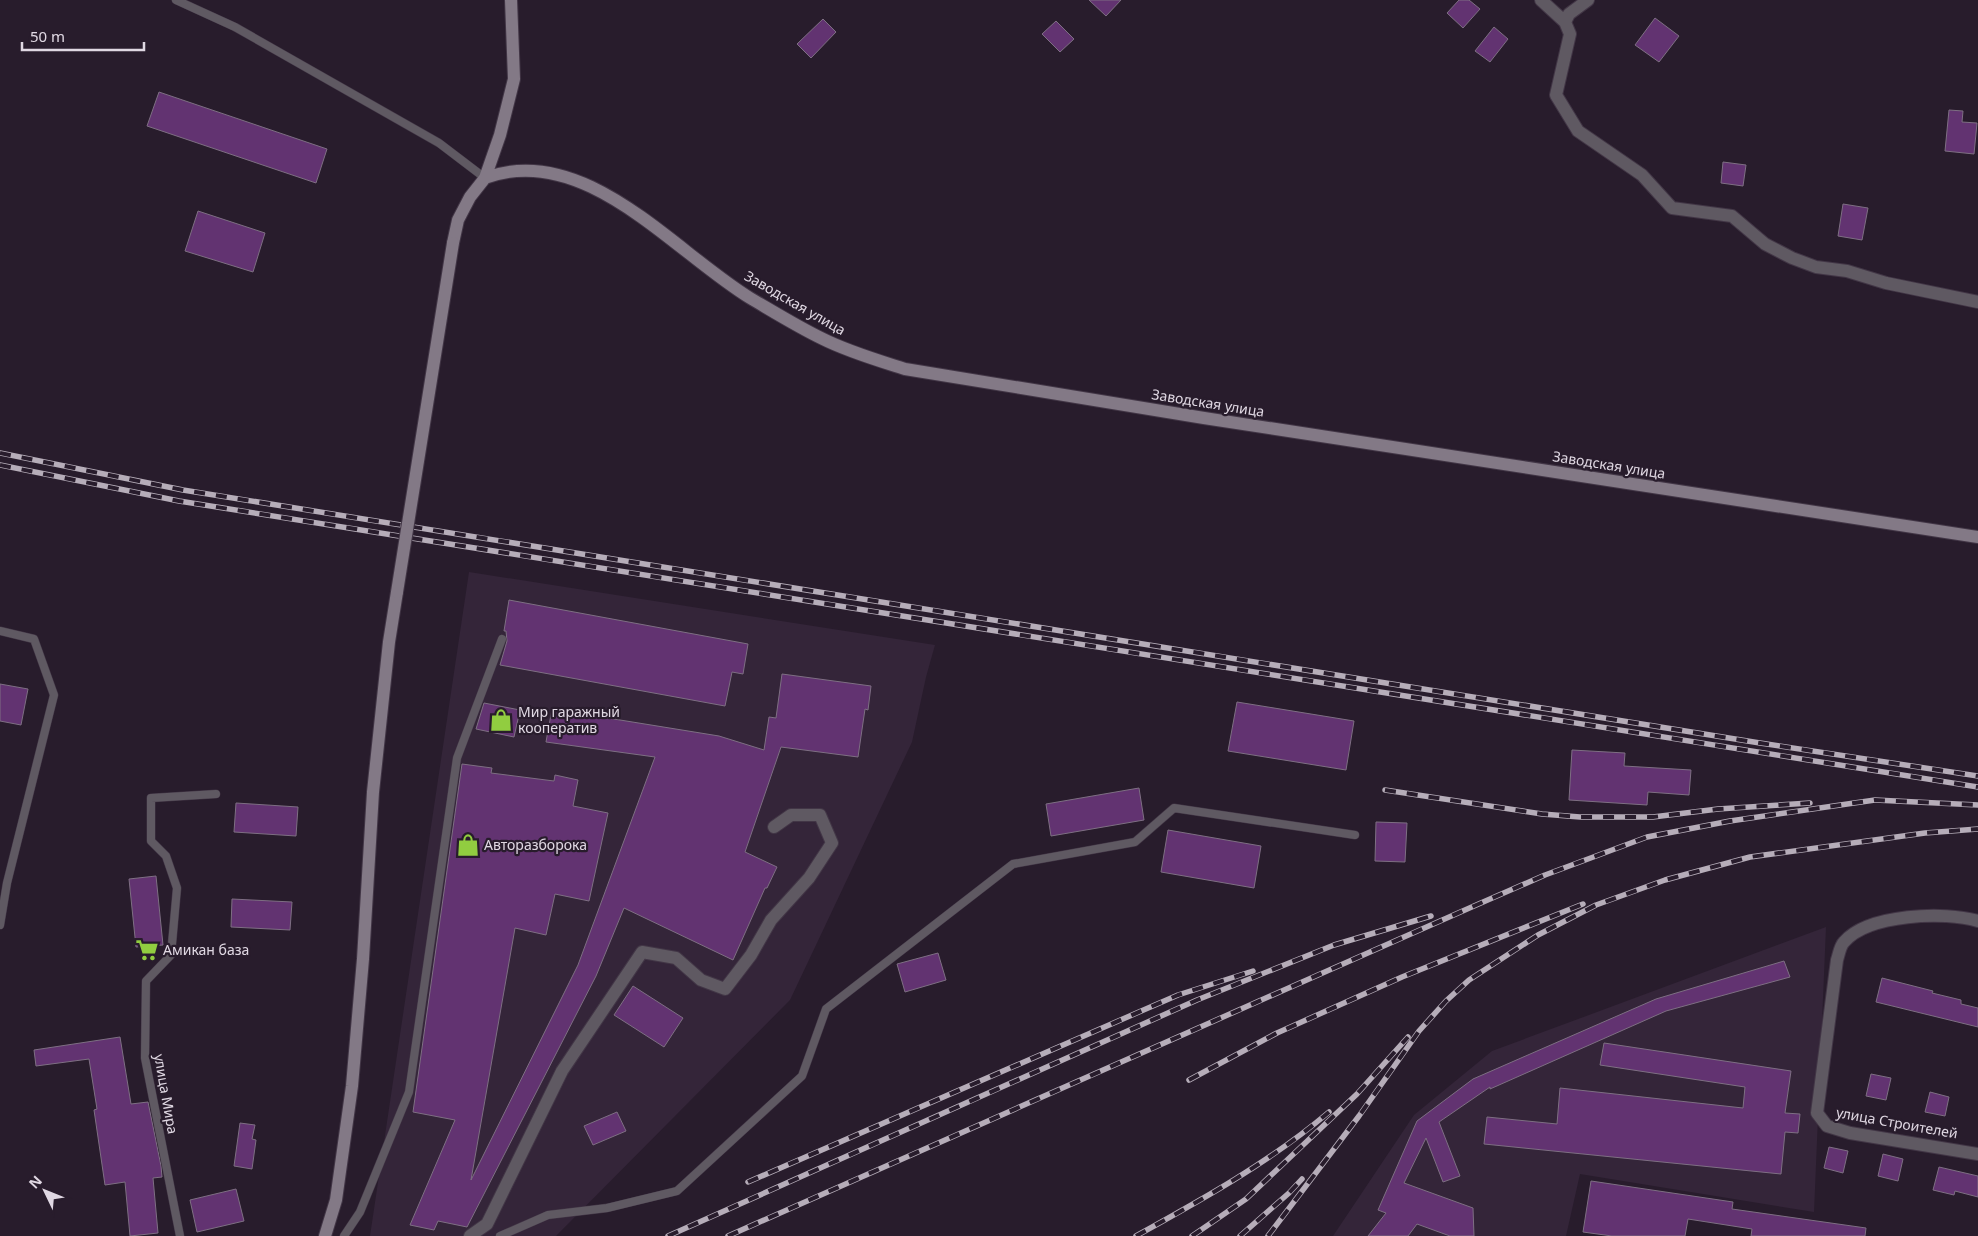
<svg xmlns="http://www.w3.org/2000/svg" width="1978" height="1236" viewBox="0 0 1978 1236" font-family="'Noto Sans',sans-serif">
<rect width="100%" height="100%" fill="#281c2c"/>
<path fill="#342539" d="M469,572l466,73 -9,32 -14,65 -122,258 -234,236h-186z
M1826,927l-12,285 -234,-38 -14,62h-233l81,-121 78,-64z"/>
<path fill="#623371" stroke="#7e6f83" d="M1089,0h32l-15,16z
M1459,0h10l11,9 -17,19 -16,-15z
M1655,18l24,18 -20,26 -24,-17z
M823,19l13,13 -25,26 -14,-14z
M1056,21l18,18 -14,13 -18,-18z
M1494,27l14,12 -18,23 -15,-11z
M159,92l168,57 -11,34 -169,-57z
M1949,110l14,1 -1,11 15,1 -3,31 -29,-3z
M1723,162l23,3 -3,21 -22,-3z
M1843,204l25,4 -6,32 -24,-4z
M198,211l67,22 -12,39 -68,-21z
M509,600l239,44 -5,30 -11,-2 -7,34 -225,-41 7,-24 -1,-10h-2z
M782,674l89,12 -3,24 -3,-1 -7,48 -77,-10 -36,105 32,15 -10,21h-2l-32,72 -109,-52 -28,68 -129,251 -29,-6 -4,9 -24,-5 45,-105 -42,-8 49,-348 30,4 -1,5 63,8 1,-6 23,5 -5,26 35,7 -19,88 -34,-7 -9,41 -31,-7 -44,252 107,-215 77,-208 -109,-15 6,-33 167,27 45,14 5,-33 7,1z
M0,684l28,5 -7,36 -21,-4z
M1237,702l117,19 -8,49 -118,-19z
M484,703l36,7 -6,27 -38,-8z
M1572,750l53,3 -1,13 67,4 -2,25 -41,-3 -1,13 -78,-5z
M1139,788l5,32 -93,16 -5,-32z
M236,803l62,4 -2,29 -62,-4z
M1376,822l31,1 -2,39 -30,-1z
M1168,830l93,16 -7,42 -93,-16z
M156,876l7,69 -27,2 -7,-68z
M232,899l60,3 -2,28 -59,-3z
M938,953l8,27 -41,12 -8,-28z
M1784,961l6,16 -124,34 -176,78v-2l-51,35 21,54 -17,6 -17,-44 -22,45 69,25 1,28h-24l-33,-12 -9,12h-40l18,-23 -8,-3 39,-89 56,-42 183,-80z
M1882,978l51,13 -1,2 29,7v4l17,4v19l-102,-25z
M633,986l50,32 -19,29 -50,-32z
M120,1037l11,67 17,-2 13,64 1,11 -9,1 5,55 -28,3 -5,-54 -20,3 -11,-75 3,-1 -8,-50 -53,7 -2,-16z
M1604,1043l187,28 -6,42 15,1 -2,19 -13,-1 -4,42 -297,-30 3,-27 70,7 3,-36 183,20 2,-21 -145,-22z
M1871,1074l20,4 -5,22 -20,-4z
M1930,1092l19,5 -4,19 -20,-4z
M617,1112l9,19 -33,14 -9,-19z
M240,1123l15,2 -3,14 4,1 -4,29 -18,-3z
M1829,1147l19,4 -5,22 -19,-5z
M1883,1154l20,5 -5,22 -20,-5z
M1939,1167l39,9v21l-23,-6 -1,4 -21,-5z
M1591,1181l142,21 -1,7 134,19 -1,8h-114l1,-7 -64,-10 -3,17h-73l-29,-4z
M236,1189l8,32 -47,11 -7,-32z"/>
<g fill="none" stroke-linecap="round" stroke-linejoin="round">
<defs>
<path id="lane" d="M176,0l59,27 204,116 46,35
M0,631l34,8 20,56 -47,188 -7,42
M180,1236l-35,-178 1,-77 25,-26 6,-67 -11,-32 -15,-15v-43l65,-4
M344,1236l16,-24 49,-120 48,-334 45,-119
M500,1236l48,-21 59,-7 70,-17 125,-115 24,-67 187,-145 122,-22 39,-34 181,27"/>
<path id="street" d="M1541,0l24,22 5,12 -14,61 22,36 64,44 30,33 60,8 33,28 27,14 24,9 31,4 39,12 92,19
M1565,22l4,-8 19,-14
M1978,921c-33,-10 -110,-7 -134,21 -4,4 -5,12 -7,18l-20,153 10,13 23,7 128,21
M470,1236l17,-12 75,-153 80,-119 34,6 25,22 24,9 26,-34 20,-35 38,-42 23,-35 -12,-28h-29l-17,12"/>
<path id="secondary" d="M485,178c99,-37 188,73 265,120 24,14 48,29 73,41 26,13 54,21 82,30l299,49 774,119
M453,243l5,-23 12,-23 15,-19 15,-43 14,-56 -3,-79
M325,1236l11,-36 16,-114 11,-127 10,-167 16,-150 8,-50"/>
</defs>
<use href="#lane" stroke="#423646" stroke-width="9"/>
<use href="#street" stroke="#423646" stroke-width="14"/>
<use href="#secondary" stroke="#423646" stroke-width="14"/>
<use href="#lane" stroke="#5f5962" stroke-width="8"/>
<use href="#street" stroke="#5f5962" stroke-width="12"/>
<use href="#secondary" stroke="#837986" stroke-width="12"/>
<defs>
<path id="rail" d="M0,453l183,37 1577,253 218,33
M0,465l179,36 1799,286
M1385,790l157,24 38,3h73l65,-8 92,-6
M1189,1080l88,-47 125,-56 181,-73
M748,1182l430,-187 75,-24
M668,1236l529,-236 137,-55 97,-29
M728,1236l746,-330 71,-31 102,-38 83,-16 145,-21 103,5
M1136,1236c67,-37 134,-74 193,-124
M1192,1236l54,-37 111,-105 51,-57
M1240,1236l49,-43 13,-14
M1268,1236l91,-120 60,-85 27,-30 23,-21 69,-45 58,-30 69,-25 85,-23 175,-24 53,-4"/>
</defs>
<use href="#rail" stroke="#b6adb9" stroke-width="5.5"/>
<use href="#rail" stroke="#281c2c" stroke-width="4" stroke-dasharray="11" stroke-linecap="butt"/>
<defs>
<path id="secondary-bridge" d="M397,592l56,-349"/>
</defs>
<use href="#secondary-bridge" stroke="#423646" stroke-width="14" stroke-linecap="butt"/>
<use href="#secondary-bridge" stroke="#837986" stroke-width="12"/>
</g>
<defs>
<symbol id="shop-bare" viewBox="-9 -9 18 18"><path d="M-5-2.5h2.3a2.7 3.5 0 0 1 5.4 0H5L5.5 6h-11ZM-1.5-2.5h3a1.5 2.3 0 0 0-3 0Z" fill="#91cd40" stroke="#281c2c" stroke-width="2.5" paint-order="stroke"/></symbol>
<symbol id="supermarket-bare" viewBox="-9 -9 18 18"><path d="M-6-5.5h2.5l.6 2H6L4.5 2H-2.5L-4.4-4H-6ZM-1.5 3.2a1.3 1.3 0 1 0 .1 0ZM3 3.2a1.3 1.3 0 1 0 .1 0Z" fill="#91cd40" stroke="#281c2c" stroke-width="2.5" paint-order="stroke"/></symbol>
</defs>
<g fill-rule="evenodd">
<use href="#shop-bare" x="485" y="704" width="32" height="32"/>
<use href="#shop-bare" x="452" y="829" width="32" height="32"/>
<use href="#supermarket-bare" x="131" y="934" width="32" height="32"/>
</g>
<g text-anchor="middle" stroke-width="4.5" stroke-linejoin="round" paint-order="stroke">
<g font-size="14" fill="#e0d8e3" stroke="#281c2c">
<text transform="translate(795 303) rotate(30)" y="5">Заводская улица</text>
<text transform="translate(1208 403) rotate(9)" y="5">Заводская улица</text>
<text transform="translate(1609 465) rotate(9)" y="5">Заводская улица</text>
<text transform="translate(166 1094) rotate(80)" y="5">улица Мира</text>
<text transform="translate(1897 1123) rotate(10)" y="5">улица Строителей</text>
</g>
<g font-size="14" fill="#e0d8e3" stroke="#281c2c" text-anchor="start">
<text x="518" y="717">Мир гаражный<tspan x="518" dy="16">кооператив</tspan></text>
<text x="484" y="850">Авторазборока</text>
<text x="163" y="955">Амикан база</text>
</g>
</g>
<g transform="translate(45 1191) rotate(313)" stroke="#281c2c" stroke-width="4" paint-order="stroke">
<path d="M0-4L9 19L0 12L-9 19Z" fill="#e0d8e3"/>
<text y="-8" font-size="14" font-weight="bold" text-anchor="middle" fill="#e0d8e3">N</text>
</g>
<path d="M22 42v8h122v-8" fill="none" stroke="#e0d8e3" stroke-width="2.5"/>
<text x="30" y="42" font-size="15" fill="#e0d8e3" stroke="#281c2c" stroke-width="4" paint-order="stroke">50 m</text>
</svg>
